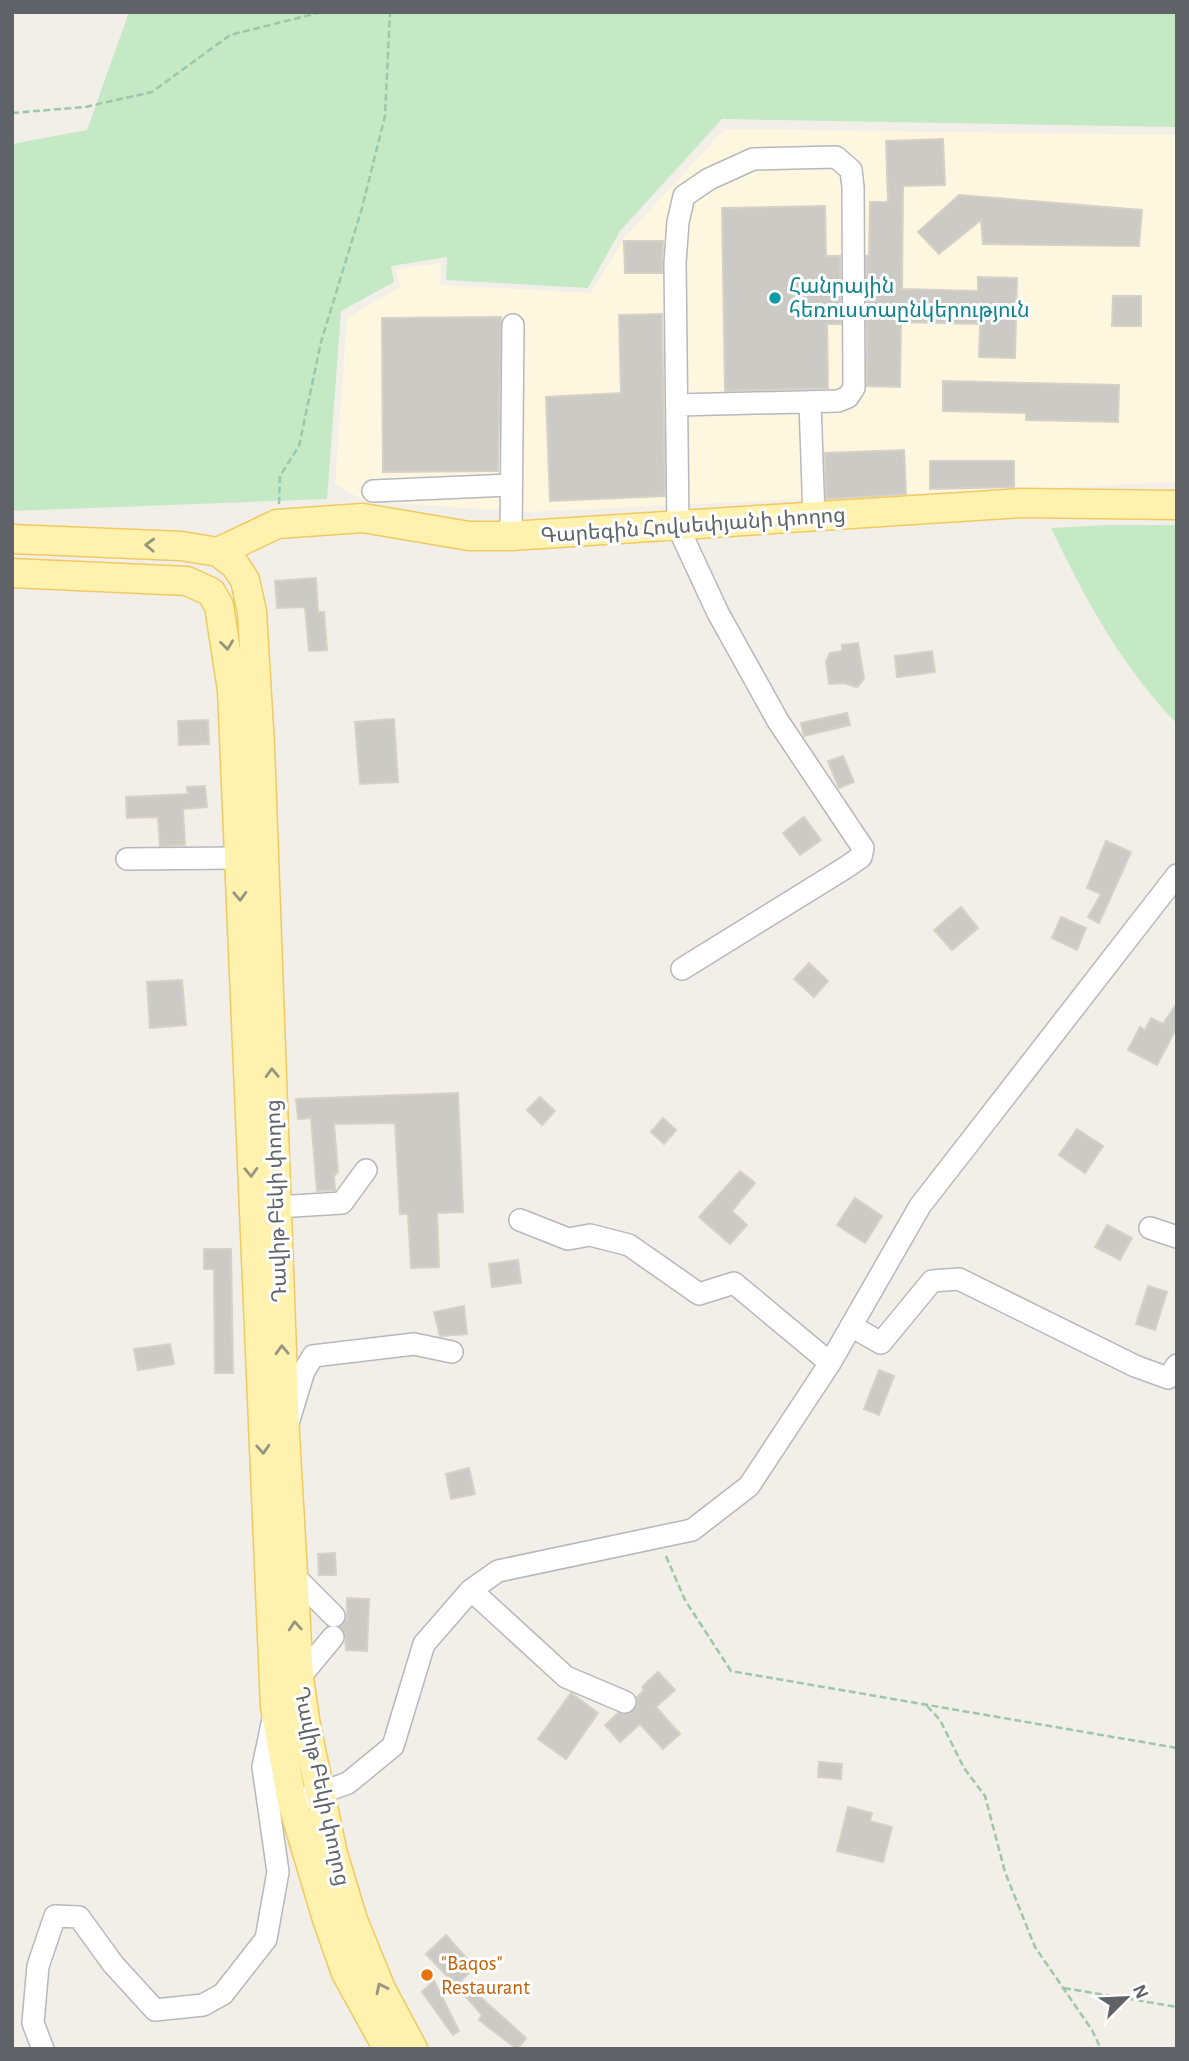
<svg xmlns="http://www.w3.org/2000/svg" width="1189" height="2061" viewBox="0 0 1189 2061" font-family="'Alegreya Sans','Noto Sans Armenian',sans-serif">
<rect width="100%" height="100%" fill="#f1efe8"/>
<path fill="#fef7e0" d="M725,129l452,6v347l-651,30 -161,-11 -30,-17 12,-166 53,-31 -4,-18 45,-6 -1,22 151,8 34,-56z"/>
<path fill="#c5e8c5" d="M129,12h1048v115l-455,-8 -102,112 -32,57 -142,-8 1,-23 -56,9 3,16 -53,29 -14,188 -315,12v-367l75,-14z
M1111,525h66v199c-57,-60 -90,-122 -126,-196z"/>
<path fill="#cccac5" stroke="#d6d1c6" stroke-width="2" d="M943,139l2,46 -42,1 -1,103 76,2v-14l39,1 -2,80 -36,-1 1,-33 -79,-2 -1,65 -33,-1 -1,-130h3l1,-54h18l-2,-61z
M959,195l183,15 -3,36 -156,-2 -2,-24 -42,34 -21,-22z
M825,206l1,50h14l1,68h-14l1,64 -103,3 -3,-183z
M624,241h39l-1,32h-37z
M1113,296h28v30h-29z
M662,314l3,182 -115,5 -4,-104 75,-4 -2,-78z
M501,317l-3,154 -115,1 -1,-154z
M943,381l176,4 -1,37 -92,-2v-7l-83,-2z
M904,450l2,44 -80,5 -1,-46z
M930,461h84v26l-84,2z
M316,578l2,34h6l3,38 -18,1 -4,-44 -28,1 -2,-27z
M858,643l6,35 -3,5 -4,4 -13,-4 -15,1 -3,-22 4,-9 12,-2v-6z
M932,651l3,21 -38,5 -2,-21z
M847,713l3,12 -46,11 -3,-13z
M394,719l4,63 -38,2 -5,-62z
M208,720l1,24 -30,1 -1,-24z
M843,756l11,26 -15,6 -11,-27z
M205,786l2,21 -24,2 2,36 -25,1 -2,-29 -31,1 -1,-21 62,-3 -1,-7z
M804,817l17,23 -21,15 -17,-22z
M1106,841l25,11 -32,71 -11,-6 13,-23 -14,-6z
M961,907l17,21 -26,22 -18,-20z
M1061,917l25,11 -9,22 -25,-12z
M809,963l19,18 -14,16 -20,-18z
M182,980l4,45 -36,3 -3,-46z
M1177,1003v24l-20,38 -29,-15 12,-23 5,3 6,-12 12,6z
M458,1093l5,119 -26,1 2,54 -28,1 -3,-54h-8l-5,-91 -61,1 4,48 -4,4 1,14 -18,1 -6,-73 -13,1 -2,-20z
M540,1097l15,14 -13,14 -15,-15z
M663,1118l13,12 -12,14 -13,-12z
M1077,1129l26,17 -18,27 -26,-18z
M740,1171l15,12 -23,28 15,14 -17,19 -31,-27z
M855,1198l27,18 -17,27 -28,-18z
M1107,1225l25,13 -12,22 -25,-13z
M204,1249h27l2,124h-18l-1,-104h-10z
M518,1260l3,23 -29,4 -3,-23z
M1148,1286l19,6 -12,38 -19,-6z
M464,1306l3,28 -27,2 -6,-24z
M170,1344l4,20 -36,6 -4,-21z
M879,1370l15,6 -15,39 -15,-6z
M469,1468l6,26 -24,5 -5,-25z
M335,1553l1,22h-17l-1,-21z
M347,1598l22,1 -2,52 -21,-1 -1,-17 -4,-6 6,-8z
M658,1672l17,18 -19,17 24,27 -17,15 -23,-25 -20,18 -15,-17 13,-12 15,-1 4,-6v-9l7,-7 -2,-3z
M571,1693l27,20 -32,46 -28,-20z
M819,1762l23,2 -1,15 -23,-2z
M848,1807l24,6 -2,8 22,6 -9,35 -46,-11z
M446,1935l23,26 -3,3 6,6 -16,16 -30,-32z
M434,1981l25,50 -6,4 -31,-43z
M466,1984l60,54 -9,11 -38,-29 3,-5 -22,-25z"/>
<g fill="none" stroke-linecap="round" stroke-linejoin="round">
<defs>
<path id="minor" d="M810,402l4,116
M678,405l160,-4 10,-4 6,-9 -1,-201 -2,-17 -15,-13 -83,2 -44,20 -25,17 -6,26 -3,41 3,264 40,86 60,108 85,127 -2,9 -16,11 -163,101
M373,491l138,-6
M511,536l2,-211
M127,859l111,-1
M277,1207l65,-4 24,-33
M520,1220l48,19 22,-4 39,10 70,49 35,-11 96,80
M1150,1228l27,9
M851,1326l30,17 51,-62 27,-2 176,87 33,12 9,-13
M289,1420l15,-49 9,-15 101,-12 38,8
M292,1574l42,42
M471,1590l95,87 59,25
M299,1678l34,-41
M306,1798l42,-15 45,-37 31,-102 47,-54 27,-19 194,-41 57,-44 81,-123 90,-157 257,-331
M43,2049l-10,-26 5,-57 17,-50 24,1 34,47 42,46 48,-5 20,-11 43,-55 12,-67 -15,-105 10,-48"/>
<path id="major" d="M12,539l169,7 37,6 17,13 10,15 7,32 8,134 25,689 14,243 7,48 27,128 20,66 28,69 32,60
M218,552l59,-28 86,-6 106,18h42l510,-33 156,2
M12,573l175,8 24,11 8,14 13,84 43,1017 17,95 35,117 19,54 42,76"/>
</defs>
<use href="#minor" stroke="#b5b8bc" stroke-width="24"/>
<use href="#major" stroke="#f2c960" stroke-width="31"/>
<path stroke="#9cc7a9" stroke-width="2.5" stroke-dasharray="7 3.5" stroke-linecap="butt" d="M12,113l73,-6 67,-15 78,-57 92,-23
M279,504l1,-28 19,-30 22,-104 41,-134 23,-92 5,-104
M666,1556l19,44 46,71 446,77
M927,1706l13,14 24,48 21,28 20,76 30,75 57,83 9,19
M1064,1988l113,19"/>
<use href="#minor" stroke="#fff" stroke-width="21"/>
<use href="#major" stroke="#fff2af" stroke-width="28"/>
</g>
<defs><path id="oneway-chevron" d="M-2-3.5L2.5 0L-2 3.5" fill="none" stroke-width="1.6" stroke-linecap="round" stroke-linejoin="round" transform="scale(1.75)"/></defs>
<g stroke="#979581">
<use href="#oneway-chevron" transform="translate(150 545) rotate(-178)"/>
<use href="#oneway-chevron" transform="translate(227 645) rotate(83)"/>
<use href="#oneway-chevron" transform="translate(240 896) rotate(88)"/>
<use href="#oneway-chevron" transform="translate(272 1073) rotate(-92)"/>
<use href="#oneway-chevron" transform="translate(251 1172) rotate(88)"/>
<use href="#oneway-chevron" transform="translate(282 1350) rotate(-92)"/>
<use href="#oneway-chevron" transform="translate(263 1449) rotate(87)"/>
<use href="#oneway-chevron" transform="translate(295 1626) rotate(-94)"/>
<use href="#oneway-chevron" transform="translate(381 1988) rotate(-116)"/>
</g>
<circle fill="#0f9aa8" stroke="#fff" stroke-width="2.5" cx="775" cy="298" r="7"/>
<circle fill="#e8710a" stroke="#fff" stroke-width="2.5" cx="427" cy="1975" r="7"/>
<g text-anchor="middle" stroke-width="6" stroke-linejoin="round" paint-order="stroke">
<g font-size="21" fill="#0d838f" stroke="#fff" text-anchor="start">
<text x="789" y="293">Հանրային<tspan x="789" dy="24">հեռուստաընկերություն</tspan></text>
</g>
<g font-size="21" fill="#5f6368" stroke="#fff">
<text transform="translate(693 525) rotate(-4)" y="7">Գարեգին Հովսեփյանի փողոց</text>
<text transform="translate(276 1201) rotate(-92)" y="7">Դավիթ Բեկի փողոց</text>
<text transform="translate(322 1786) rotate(78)" y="7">Դավիթ Բեկի փողոց</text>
</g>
<g font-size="21" fill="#c56008" stroke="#fff" text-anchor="start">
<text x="441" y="1970">"Baqos"<tspan x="441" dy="24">Restaurant</tspan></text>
</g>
</g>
<rect width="1189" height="2061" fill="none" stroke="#5f6368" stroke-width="28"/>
<g transform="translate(1126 1998) rotate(66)" stroke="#ffffff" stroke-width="5" paint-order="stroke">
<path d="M0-5L12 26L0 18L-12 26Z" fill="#5f6368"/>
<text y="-10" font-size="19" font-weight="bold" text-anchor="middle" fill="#5f6368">N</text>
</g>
</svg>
